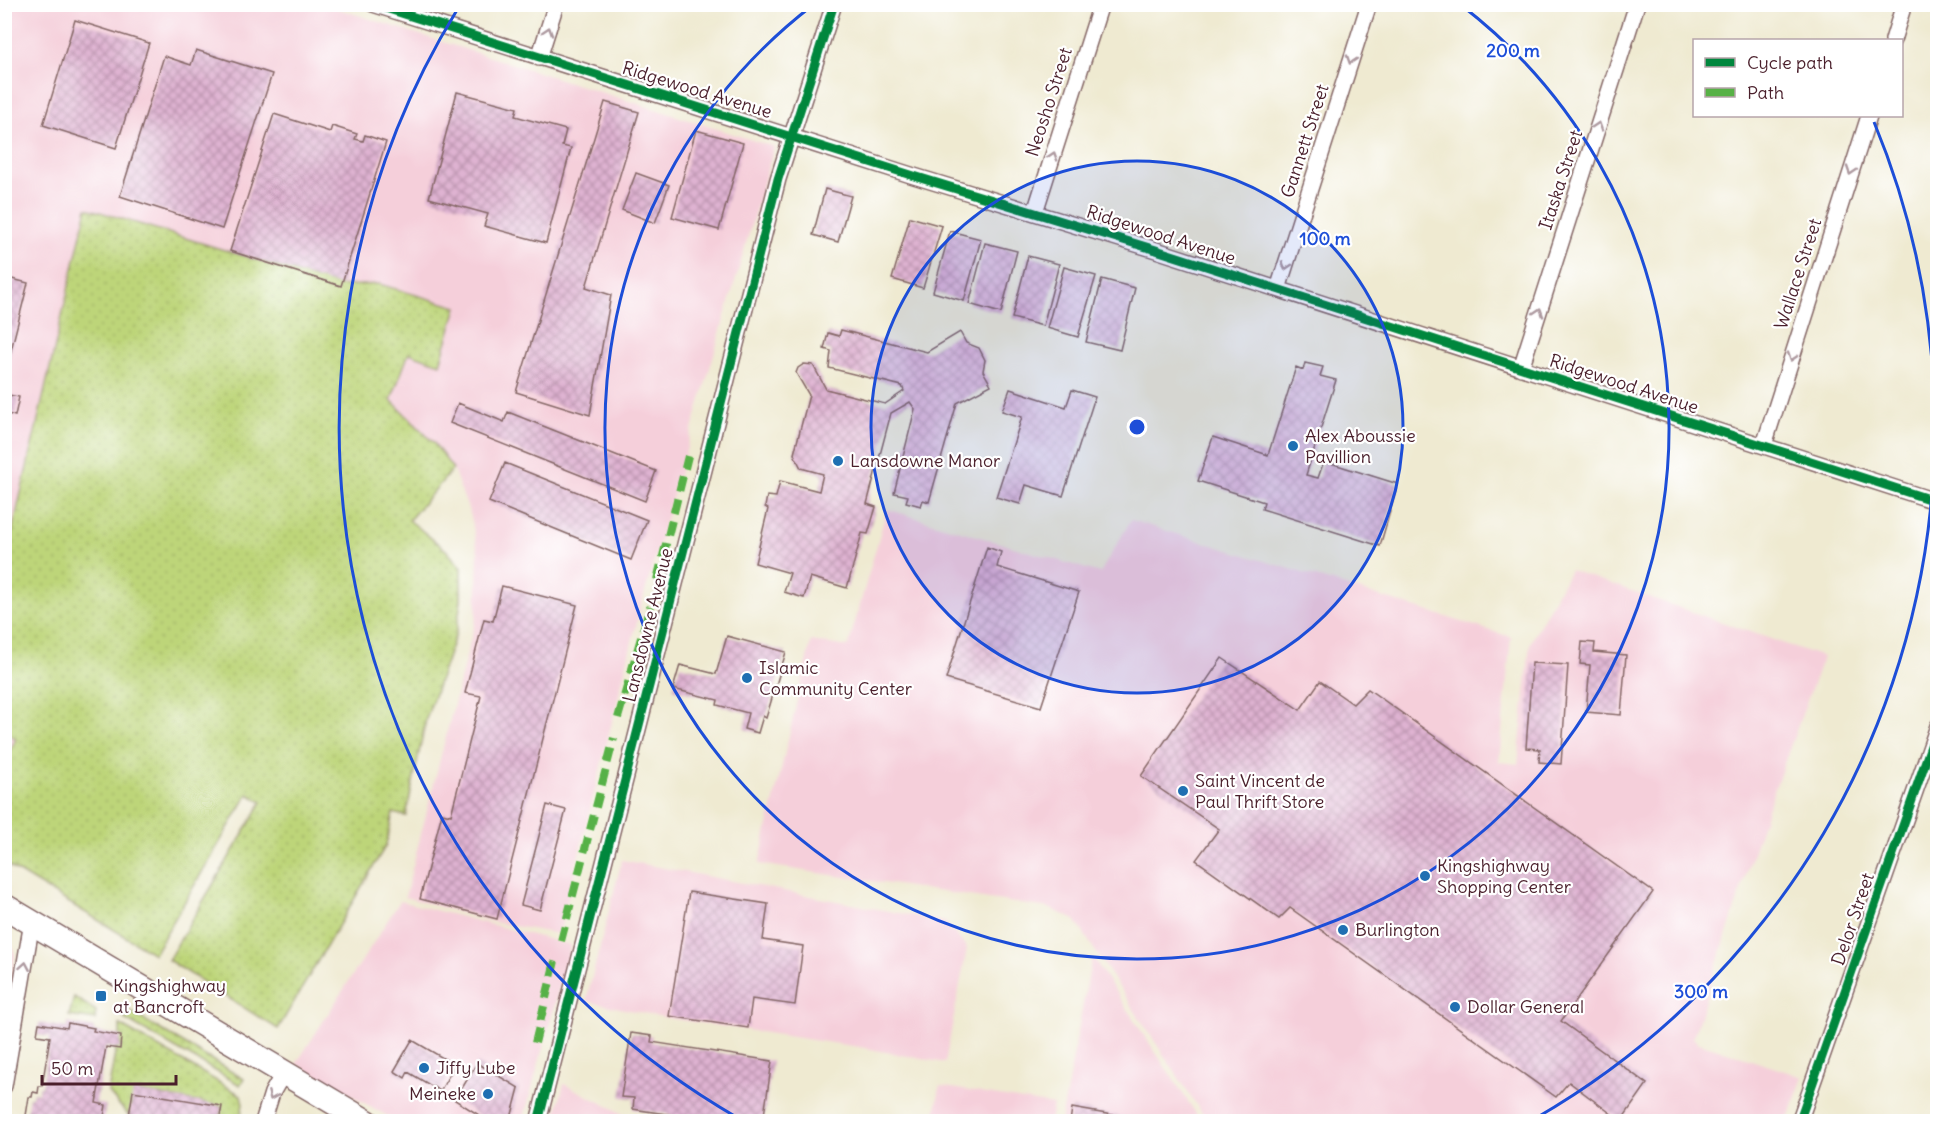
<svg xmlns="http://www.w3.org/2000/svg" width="1942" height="1126" viewBox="0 0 1942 1126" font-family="Delius,sans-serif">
<defs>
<pattern id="green-dots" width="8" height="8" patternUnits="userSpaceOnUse" patternTransform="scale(1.5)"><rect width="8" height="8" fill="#bdd579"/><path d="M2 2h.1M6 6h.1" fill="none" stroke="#a4b669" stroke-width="1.8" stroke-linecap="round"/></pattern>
<pattern id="building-cross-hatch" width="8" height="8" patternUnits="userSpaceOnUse" patternTransform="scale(1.5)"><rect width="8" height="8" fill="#dfb3d2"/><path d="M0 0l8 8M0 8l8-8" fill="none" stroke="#b791ab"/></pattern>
</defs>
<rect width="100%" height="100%" fill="#fff"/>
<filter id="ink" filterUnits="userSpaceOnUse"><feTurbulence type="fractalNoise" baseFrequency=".0167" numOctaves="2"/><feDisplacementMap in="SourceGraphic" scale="12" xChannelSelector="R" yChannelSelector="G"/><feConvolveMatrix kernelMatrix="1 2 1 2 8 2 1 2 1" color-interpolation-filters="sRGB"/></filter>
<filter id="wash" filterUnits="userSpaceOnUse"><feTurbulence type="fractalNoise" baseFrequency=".008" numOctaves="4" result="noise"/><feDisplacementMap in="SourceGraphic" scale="24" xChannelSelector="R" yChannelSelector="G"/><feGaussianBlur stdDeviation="1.35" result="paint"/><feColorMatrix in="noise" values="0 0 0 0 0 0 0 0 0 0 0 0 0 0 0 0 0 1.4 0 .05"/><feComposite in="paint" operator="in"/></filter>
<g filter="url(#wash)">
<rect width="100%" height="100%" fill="#efead1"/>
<path fill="#f5cfda" d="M5,5h321l448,142 -133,459 -82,328 -62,-11 -92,-26 71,-279 2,-66 -7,-35 -18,-48 -19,-26 -44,-43 19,-47 32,11 -62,-80 -37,2 -254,-78 -83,354z
M887,509l213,64 31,-53 380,117 -12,125 19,2 12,-121 40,-73 253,87 -56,153 -74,228 6,5 104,34 -16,44h-580l-132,-201 -26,-12 -290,-44 52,-223 37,6z
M5,732l12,6 -12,21z
M622,860l323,62 22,26 -22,115 -86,-16 -191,-29 -82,-17z
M400,901l171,44 -48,176h-127l-100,-57z
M5,937l6,4 4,15 -10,55z
M1092,956l109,165h-140z
M564,1084l50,25 20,12h-80z
M940,1086l113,19 -3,16h-116z"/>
<path fill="url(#green-dots)" stroke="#847a52" stroke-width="1.5" d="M87,208l255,78 37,-2 78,23 -17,57 -31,-11 -18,47 43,43 19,26 -44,51 37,30 15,17v33l-5,33 -30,86 -20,97 -13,-3 -7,32 -108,184 -110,-69 94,-158 -14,-8 -94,160 -149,-90v-105l11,-20 -11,-7v-170z
M74,997l22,14 -1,9 -26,-4z
M129,1011l115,68 -4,6 -116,-66z
M120,1025l121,70 2,9 -3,17h-21l3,-15 -88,-15 -5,25 -21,-24 8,-44h4z"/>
<g id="blocks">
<path fill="url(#building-cross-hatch)" d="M75,20l74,23 -33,105 -73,-23z
M196,50l76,24 -50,155 -102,-33 44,-140 27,9z
M457,92l60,16 -2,8 51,14 -4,16 9,2 -25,95 -62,-17 4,-12 -59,-16z
M605,102l34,10 -53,175 25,8 -21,120 -74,-23z
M274,114l56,18 2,-6 25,8 -2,5 8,2 2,-6 21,7 -45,144 -111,-35z
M696,130l47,13 -24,87 -47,-13z
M636,173l33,12 -14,38 -33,-13z
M825,189l26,7 -13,46 -25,-7z
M910,217l32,9 -19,62 -31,-9z
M950,231l31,8 -17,62 -31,-9z
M985,243l32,8 -16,62 -32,-9z
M1028,256l31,8 -16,62 -31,-8z
M1064,267l32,9 -18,61 -31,-9z
M4,277l24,6 -23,91h-1z
M1102,279l33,9 -15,62 -34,-8z
M841,330l86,22 33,-20 6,11 13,5 6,12 -2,11 8,14 -34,18 -28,99 -6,-2 -2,6 -15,-4 2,-6 -14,-3 21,-84 -5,-7 -19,11 -24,91 9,3 -8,27 -6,-1 -15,55 -37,-11 -6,21 -20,-6 6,-19 -35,-10 13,-54 -3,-2 2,-11 9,1 4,-16 39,10 4,-17 -22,-6 -7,-14 15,-59 -13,-22 2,-5 6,-4 9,1 13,24 59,15 19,-13 -2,-5 -73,-18 2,-17 -7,-2 4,-16 11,3z
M1305,363l18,4 -3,9 16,4 -30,95 12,3 6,-17 74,23 -18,62 -118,-37 2,-7 -66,-21 15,-44 55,18 28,-88 7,3z
M1010,389l56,18 6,-17 23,7 -32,99 -37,-11 -6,19 -24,-7 26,-80 -20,-6z
M4,394l15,3 -4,19 -11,-3z
M458,403l46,19 4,-10 148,59 -11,30 -195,-78z
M505,463l142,57 -16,40 -142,-58z
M987,547l14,5 -4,15 82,25 -38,115 -95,-28z
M502,586l75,19 -80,314 -77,-20 22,-86 9,2 30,-119 -16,-3 19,-74 9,2z
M727,636l59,16 -20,66 -3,-2 -5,17 -14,-4 4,-16 -31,-8 1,-5 -45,-11 7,-24 36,9z
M1582,642l13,1 -1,9 32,3 -5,60 -35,-3 4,-47 -10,-1z
M1222,658l78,52 20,-29 33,23 15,-15 285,203 -92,129 86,63 -26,37 -52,-39 -13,15 -266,-189 -11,11 -83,-59 23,-31 -78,-53z
M1532,663l36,2 -7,99 -22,-2 1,-13 -14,-1z
M547,805l19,5 -26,100 -19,-5z
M689,892l79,12 -5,36 40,6 -8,59 -43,-6 -4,29 -79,-12z
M39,1023l28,5 1,-5 26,5 -1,3 28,5 -1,13 -14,-2 -10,56 10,2 -3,17h-78l4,-25h3l1,-5 5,1 1,-7h3l8,-49 -13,-2z
M631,1033l21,3 -1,6 121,19 -9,61h-92l1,-7 -39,-6 1,-11 -13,-1z
M412,1040l43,25 -15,26 -32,-19 -3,6 -11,-7z
M477,1063l42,25 -9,34h-20l-35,-22z
M133,1091l89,15 -3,16h-91z
M1072,1108l69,12v2h-71z"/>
</g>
</g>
<g filter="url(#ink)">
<use href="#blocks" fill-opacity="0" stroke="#846665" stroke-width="1.5"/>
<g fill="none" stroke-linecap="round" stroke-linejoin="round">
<defs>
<path id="street" d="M373,4l541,172 242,74 782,252
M1893,40l11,-36
M539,58l17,-54
M1035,212l66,-208
M1278,289l91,-285
M1521,368l116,-364
M1764,445l105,-329
M4,1086l28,-164
M263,1122l9,-29 12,-21
M538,1122l240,-943 56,-175
M1799,1122l139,-396"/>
<path id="primary" d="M4,906l363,216"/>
</defs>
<use href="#street" stroke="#846665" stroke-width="18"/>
<use href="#primary" stroke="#846665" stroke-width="27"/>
<use href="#street" stroke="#fff" stroke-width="15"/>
<use href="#primary" stroke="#fff" stroke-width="24"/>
<path stroke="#57b146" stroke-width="8" stroke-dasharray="15 8" stroke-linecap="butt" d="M657,580l31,-124
M618,718l32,-112
M561,941l53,-203
M535,1043l20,-82"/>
<defs>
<path id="cycleway" d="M373,4l541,172 242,74 782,252
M538,1122l240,-943 56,-175
M1799,1122l139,-396"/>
</defs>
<use href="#cycleway" stroke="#fff" stroke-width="13"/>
<use href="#cycleway" stroke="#00873e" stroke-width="9"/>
</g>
<defs><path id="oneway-chevron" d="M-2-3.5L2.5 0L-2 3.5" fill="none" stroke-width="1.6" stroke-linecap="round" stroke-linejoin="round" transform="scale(1.5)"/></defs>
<g stroke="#ae9aa0">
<use href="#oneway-chevron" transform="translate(548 31) rotate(-72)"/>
<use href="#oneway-chevron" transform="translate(1351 60) rotate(108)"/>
<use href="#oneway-chevron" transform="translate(1598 126) rotate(-72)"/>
<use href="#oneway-chevron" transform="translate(1053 156) rotate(-72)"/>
<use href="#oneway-chevron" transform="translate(1851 171) rotate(108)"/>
<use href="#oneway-chevron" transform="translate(1286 266) rotate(108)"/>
<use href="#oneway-chevron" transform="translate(1539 312) rotate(-72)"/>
<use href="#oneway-chevron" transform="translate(1792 357) rotate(108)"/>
<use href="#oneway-chevron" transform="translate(25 966) rotate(-80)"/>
<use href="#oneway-chevron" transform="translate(272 1096) rotate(113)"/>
</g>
</g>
<circle cx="1137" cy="427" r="266" fill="#1d4ed8" fill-opacity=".12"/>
<g fill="none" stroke="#1d4ed8" stroke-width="3">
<circle cx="1137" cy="427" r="266"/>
<path d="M1461 5A532 532 0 1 1 813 5"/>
<path d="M738 1118A798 798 0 0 1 457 10M1874 122A798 798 0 0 1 1536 1118"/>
</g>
<g fill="#1f6fb2" stroke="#fff" stroke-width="2">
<circle cx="1293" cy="446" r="6"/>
<circle cx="838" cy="461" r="6"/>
<circle cx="747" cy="678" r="6"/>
<circle cx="1183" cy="791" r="6"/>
<circle cx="1425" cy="876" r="6"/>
<circle cx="1343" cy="930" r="6"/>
<rect x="95" y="990" width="12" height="12" rx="3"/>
<circle cx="1455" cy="1007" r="6"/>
<circle cx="424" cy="1068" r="6"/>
<circle cx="488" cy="1094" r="6"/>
</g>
<g text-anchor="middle" stroke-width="4.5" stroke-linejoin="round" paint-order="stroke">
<g font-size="18" fill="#4a1f2b" stroke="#fff">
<text transform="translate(697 90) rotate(17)" y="6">Ridgewood Avenue</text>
<text transform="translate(1049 102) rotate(-72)" y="6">Neosho Street</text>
<text transform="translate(1305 141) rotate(-72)" y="6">Gannett Street</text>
<text transform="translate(1561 180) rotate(-72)" y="6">Itaska Street</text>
<text transform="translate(1161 235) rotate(18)" y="6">Ridgewood Avenue</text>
<text transform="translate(1798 274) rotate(-72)" y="6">Wallace Street</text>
<text transform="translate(1624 384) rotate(18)" y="6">Ridgewood Avenue</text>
<text transform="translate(648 625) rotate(-76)" y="6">Lansdowne Avenue</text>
<text transform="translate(1853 919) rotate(-71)" y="6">Delor Street</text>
</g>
<g font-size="18" fill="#4a1f2b" stroke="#fff" text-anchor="start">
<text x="1305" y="442">Alex Aboussie<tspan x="1305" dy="21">Pavillion</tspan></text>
<text x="850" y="467">Lansdowne Manor</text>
<text x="759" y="674">Islamic<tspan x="759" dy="21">Community Center</tspan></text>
<text x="1195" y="787">Saint Vincent de<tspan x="1195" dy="21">Paul Thrift Store</tspan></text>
<text x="1437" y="872">Kingshighway<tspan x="1437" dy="21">Shopping Center</tspan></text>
<text x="1355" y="936">Burlington</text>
<text x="113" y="992">Kingshighway<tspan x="113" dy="21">at Bancroft</tspan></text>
<text x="1467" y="1013">Dollar General</text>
<text x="436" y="1074">Jiffy Lube</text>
<text x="476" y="1100" text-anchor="end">Meineke</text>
</g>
</g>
<circle cx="1137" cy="427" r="9" fill="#1d4ed8" stroke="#fff" stroke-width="3"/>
<g font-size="18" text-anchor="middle" font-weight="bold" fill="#1d4ed8" stroke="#fff" stroke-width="4.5" stroke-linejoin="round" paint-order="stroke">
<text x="1513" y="57">200 m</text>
<text x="1325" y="245">100 m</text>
<text x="1701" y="998">300 m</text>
</g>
<rect width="1942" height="1126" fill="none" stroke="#fff" stroke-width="24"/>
<rect x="1693" y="39" width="210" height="78" fill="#ffffff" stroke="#b7a5aa" stroke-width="1.5"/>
<rect x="1705" y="58" width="30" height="9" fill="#00873e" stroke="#b7a5aa" stroke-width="1.5"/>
<text x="1747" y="69" font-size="18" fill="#4a1f2b">Cycle path</text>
<rect x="1705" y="88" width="30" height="9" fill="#57b146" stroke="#b7a5aa" stroke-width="1.5"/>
<text x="1747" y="99" font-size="18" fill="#4a1f2b">Path</text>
<path d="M42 1075v9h134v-9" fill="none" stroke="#4a1f2b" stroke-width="3"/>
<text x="51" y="1075" font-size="18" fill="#4a1f2b" stroke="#ffffff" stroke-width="4.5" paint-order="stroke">50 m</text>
</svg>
